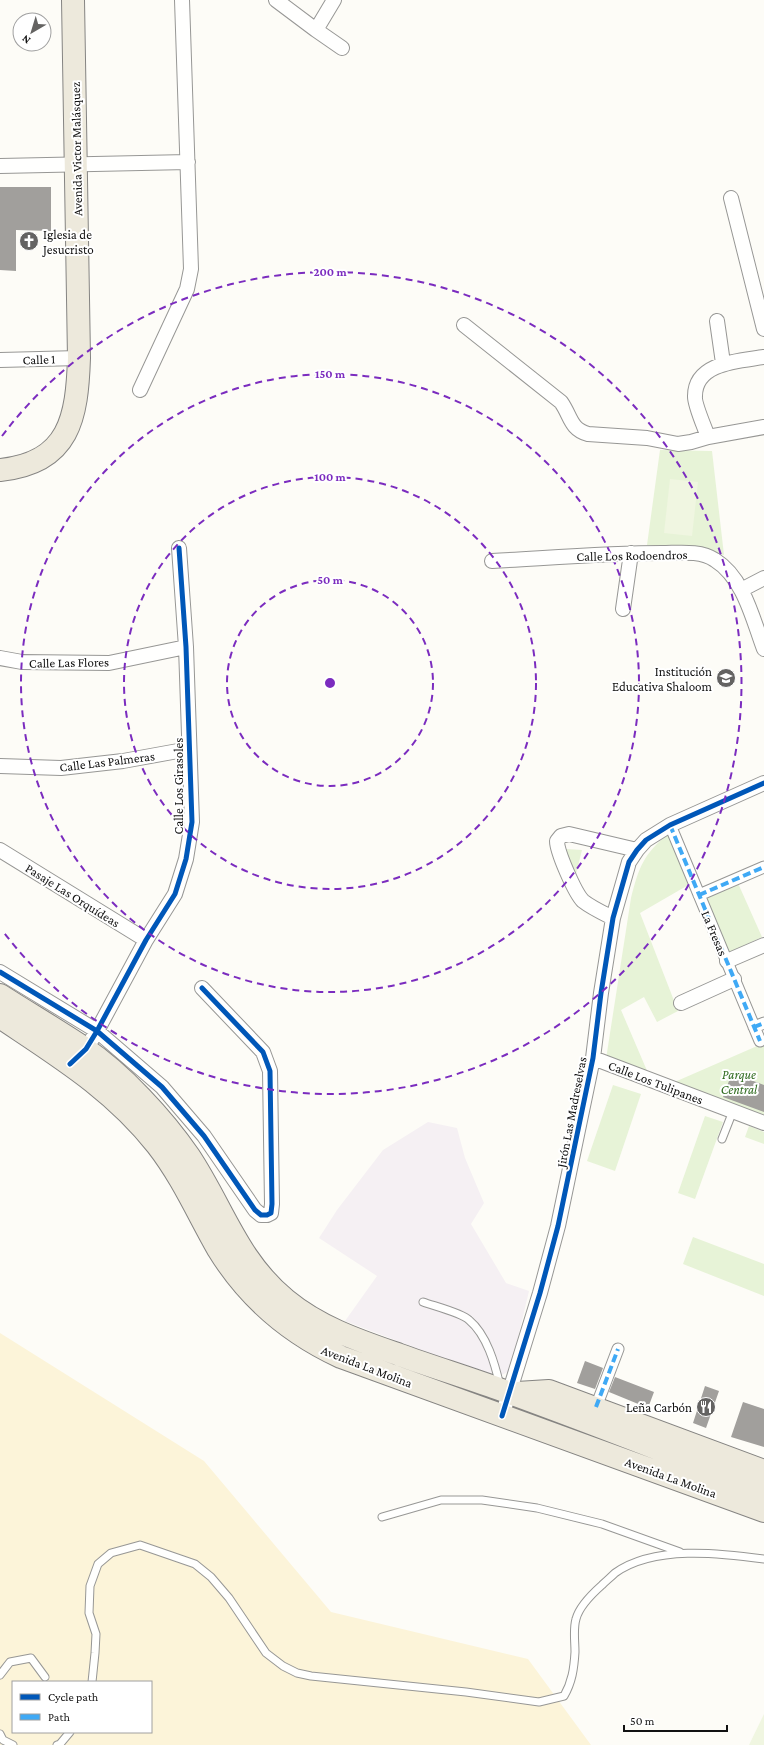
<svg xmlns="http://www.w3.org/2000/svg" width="764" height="1745" viewBox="0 0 764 1745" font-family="'Crimson Pro',serif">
<rect width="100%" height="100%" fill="#fdfcf7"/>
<path fill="#f5f0f3" d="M428,1122l29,6 8,30 19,45 -13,21 35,59 23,8 -19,80 -15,7 -150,-57 32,-45 -58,-38 18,-28 46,-60z"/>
<path fill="#e7f3d7" d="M660,450l52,1 12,104 -77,-10z
M669,833l21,51 -50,29 38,98 -21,11 -13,-25 -23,13 27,63 -42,-14 25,-161c8,-32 13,-44 38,-65z
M551,848l31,2 -9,36z
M737,881l25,56 -34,16 -26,-56z
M764,1043v76l-94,-35z
M613,1085l28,9 -26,77 -28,-10z
M705,1116l18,6 -28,77 -17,-6z
M749,1126l15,6v12l-19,-7z
M693,1237l71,27v32l-81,-32z"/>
<path fill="#fcf4d9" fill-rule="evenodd" d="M0,1333l204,128 127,151 197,47 63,86h-591zM13,1682h138v50h-138z"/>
<path fill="#f0f6e1" d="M670,479l28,3 -6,54 -28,-3z
M764,1714v31h-15z"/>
<path fill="#a19f9c" d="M0,187h51v44l-35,-1v41l-16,-1z
M732,1073l32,12v27l-41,-15z
M585,1361l18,7 -8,21 -18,-6z
M615,1377l39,15 -6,16 -39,-16z
M705,1386l14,5 -13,37 -13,-5z
M743,1402l21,7v38l-33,-10z"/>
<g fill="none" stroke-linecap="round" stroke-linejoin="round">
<defs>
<path id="service" d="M722,1139l11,-28
M423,1302c11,4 39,11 46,18 18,15 26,44 31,66
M382,1517l59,-17h41l55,8 65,16 78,28
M0,1675l10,-13 21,-4 14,19
M92,1682l3,-29 1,-19 -7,-21 1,-27 8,-22 13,-11 29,-8 55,19 16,13 18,21 37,55 17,13 14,7 14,3 155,16 73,10 25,-6c8,-14 10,-27 11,-44 0,-11 -2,-23 1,-33 3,-12 17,-26 26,-34 4,-4 9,-8 13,-12 39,-28 105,-20 149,-14
M0,1734l3,6 10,5
M57,1745l3,-1 10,-12"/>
<path id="pedestrian" d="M670,825l90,216
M699,895l65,-28
M754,1027l10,-4
M596,1407l22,-58"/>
<path id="minor" d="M276,0l40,30 26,18
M316,30l18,-30
M0,166l188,-4
M731,198l33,131
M717,321l6,42
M464,325l97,77c10,14 9,27 27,32l59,4 31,6 13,-2 17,-5 56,-10
M0,360l79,-2
M140,390l47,-101 4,-20 -9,-269
M708,437c-3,-9 -14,-33 -13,-41 0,-34 45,-35 69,-39
M492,561c56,-3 113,-8 170,-8 17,0 38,-3 53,7 29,18 38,60 49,89
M741,590l23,-12
M623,609l8,-56
M0,658l22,4 87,1 77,-16
M0,766l61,2 62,-7 66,-12
M0,850l146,90
M613,918c-10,-5 -21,-10 -30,-17 -8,-8 -26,-49 -26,-60l4,-5 8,-2 68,16
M727,961l37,-16
M0,972l97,59 65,56 42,49 51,74 6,5h6l4,-2 1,-9 -2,-133 -7,-19 -61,-64
M681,1003l53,-24
M80,1055l6,-6 11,-18 49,-91 29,-46 11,-35 6,-37 -6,-175 -7,-99
M593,1058l171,65
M502,1416l38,-123 18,-67 35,-168 8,-65 12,-75 16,-56 8,-12 9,-10 24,-15 94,-42"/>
<path id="primary" d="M0,470c70,-7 77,-53 79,-112l-6,-358
M0,995c28,18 57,35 84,53 38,26 79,70 105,108 34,51 48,104 97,144 34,28 74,41 114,55 33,12 66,22 99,34 89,32 177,67 265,101
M0,1017c58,39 113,72 157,128 25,32 41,69 61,104 30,49 71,84 123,108l423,154
M517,1393l32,-2 215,80"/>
</defs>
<use href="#service" stroke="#979795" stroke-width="9"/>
<use href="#pedestrian" stroke="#979795" stroke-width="13"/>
<use href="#minor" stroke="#979795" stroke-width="16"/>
<use href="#primary" stroke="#858482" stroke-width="24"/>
<use href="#service" stroke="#fffffe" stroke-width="7"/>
<use href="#pedestrian" stroke="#fffffe" stroke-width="11"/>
<use href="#minor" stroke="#fffffe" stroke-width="14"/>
<use href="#primary" stroke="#ede9dc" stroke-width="22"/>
<path stroke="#3fa9f5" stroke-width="4" stroke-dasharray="8 4" stroke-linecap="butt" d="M670,825l90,216
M699,895l65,-28
M754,1027l10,-4
M596,1407l22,-58"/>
<defs>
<path id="cycleway" d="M0,972l97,59 65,56 42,49 51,74 6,5h6l4,-2 1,-9 -2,-133 -7,-19 -61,-64
M70,1064l16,-15 11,-18 49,-91 29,-46 11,-35 6,-37 -6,-175 -7,-99
M502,1416l38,-123 18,-67 35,-168 8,-65 12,-75 16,-56 8,-12 9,-10 24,-15 94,-42"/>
</defs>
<use href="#cycleway" stroke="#fff" stroke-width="8"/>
<use href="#cycleway" stroke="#0057b8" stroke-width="5"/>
</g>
<g fill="none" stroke="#7b2cbf" stroke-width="2" stroke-dasharray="7 5">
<circle cx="330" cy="683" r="103"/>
<circle cx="330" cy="683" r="206"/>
<circle cx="330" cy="683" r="309"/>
<path d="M2 436A411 411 0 1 1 2 930"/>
</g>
<defs>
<symbol id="church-disc" viewBox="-11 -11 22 22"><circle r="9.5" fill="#646362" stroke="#fff"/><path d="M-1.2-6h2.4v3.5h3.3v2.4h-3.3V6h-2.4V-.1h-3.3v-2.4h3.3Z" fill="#fff"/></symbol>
<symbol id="school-disc" viewBox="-11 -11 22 22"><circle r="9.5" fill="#646362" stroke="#fff"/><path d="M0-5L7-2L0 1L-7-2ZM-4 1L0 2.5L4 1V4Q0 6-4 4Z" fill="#fff"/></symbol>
<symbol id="restaurant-disc" viewBox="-11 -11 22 22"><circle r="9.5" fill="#646362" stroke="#fff"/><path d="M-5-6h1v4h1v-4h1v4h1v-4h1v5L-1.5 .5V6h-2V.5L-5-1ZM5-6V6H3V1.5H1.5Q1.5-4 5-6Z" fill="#fff"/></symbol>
</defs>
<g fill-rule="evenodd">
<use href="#church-disc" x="18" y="230" width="22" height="22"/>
<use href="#school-disc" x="715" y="667" width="22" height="22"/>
<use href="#restaurant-disc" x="695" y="1396" width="22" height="22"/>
</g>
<g text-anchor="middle" stroke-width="4" stroke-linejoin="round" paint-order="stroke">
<g font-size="13" fill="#111" stroke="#fff">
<text transform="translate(76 149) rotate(-91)" y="5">Avenida Victor Malásquez</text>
<text transform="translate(39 359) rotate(-2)" y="5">Calle 1</text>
<text transform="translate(632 555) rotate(-1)" y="5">Calle Los Rodoendros</text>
<text transform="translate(69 662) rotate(-1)" y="5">Calle Las Flores</text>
<text transform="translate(107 761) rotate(-7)" y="5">Calle Las Palmeras</text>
<text transform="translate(178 786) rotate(-90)" y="5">Calle Los Girasoles</text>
<text transform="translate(73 895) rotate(32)" y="5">Pasaje Las Orquídeas</text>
<text transform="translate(715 933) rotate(67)" y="5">La Fresas</text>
<text transform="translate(656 1082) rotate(21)" y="5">Calle Los Tulipanes</text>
<text transform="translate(571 1112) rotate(-79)" y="5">Jirón Las Madreselvas</text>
<text transform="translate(367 1366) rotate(21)" y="5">Avenida La Molina</text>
<text transform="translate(671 1477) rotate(20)" y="5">Avenida La Molina</text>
</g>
<g font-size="13" fill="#111" stroke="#fff" text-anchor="end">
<text x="43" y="239" text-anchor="start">Iglesia de<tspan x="43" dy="15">Jesucristo</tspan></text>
<text x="712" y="676">Institución<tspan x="712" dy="15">Educativa Shaloom</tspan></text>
<text x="692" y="1412">Leña Carbón</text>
</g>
<g font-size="13" font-style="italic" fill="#2f6b1f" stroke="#fff">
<text x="739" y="1079">Parque<tspan x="739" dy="15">Central</tspan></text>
</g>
</g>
<circle cx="330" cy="683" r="6" fill="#7b2cbf" stroke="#fff" stroke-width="2"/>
<g font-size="12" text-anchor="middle" font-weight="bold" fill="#7b2cbf" stroke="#fff" stroke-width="4" stroke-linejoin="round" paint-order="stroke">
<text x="330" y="276">200 m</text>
<text x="330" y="378">150 m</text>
<text x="330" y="481">100 m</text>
<text x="330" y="584">50 m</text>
</g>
<rect x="12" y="1681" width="140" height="52" fill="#ffffff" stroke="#a0a0a0"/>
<rect x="20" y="1694" width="20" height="6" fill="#0057b8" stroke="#a0a0a0"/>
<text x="48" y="1701" font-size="12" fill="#111111">Cycle path</text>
<rect x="20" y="1714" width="20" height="6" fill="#3fa9f5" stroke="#a0a0a0"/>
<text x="48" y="1721" font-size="12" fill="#111111">Path</text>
<g transform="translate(32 32) rotate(218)"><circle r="19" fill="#ffffff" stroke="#a0a0a0"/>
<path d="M0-3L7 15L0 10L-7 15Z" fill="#646362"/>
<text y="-6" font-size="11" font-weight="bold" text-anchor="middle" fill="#111111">N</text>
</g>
<path d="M624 1725v6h103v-6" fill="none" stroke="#111111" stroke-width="2"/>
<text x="630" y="1725" font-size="12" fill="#111111" stroke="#ffffff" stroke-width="3" paint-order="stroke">50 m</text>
</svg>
